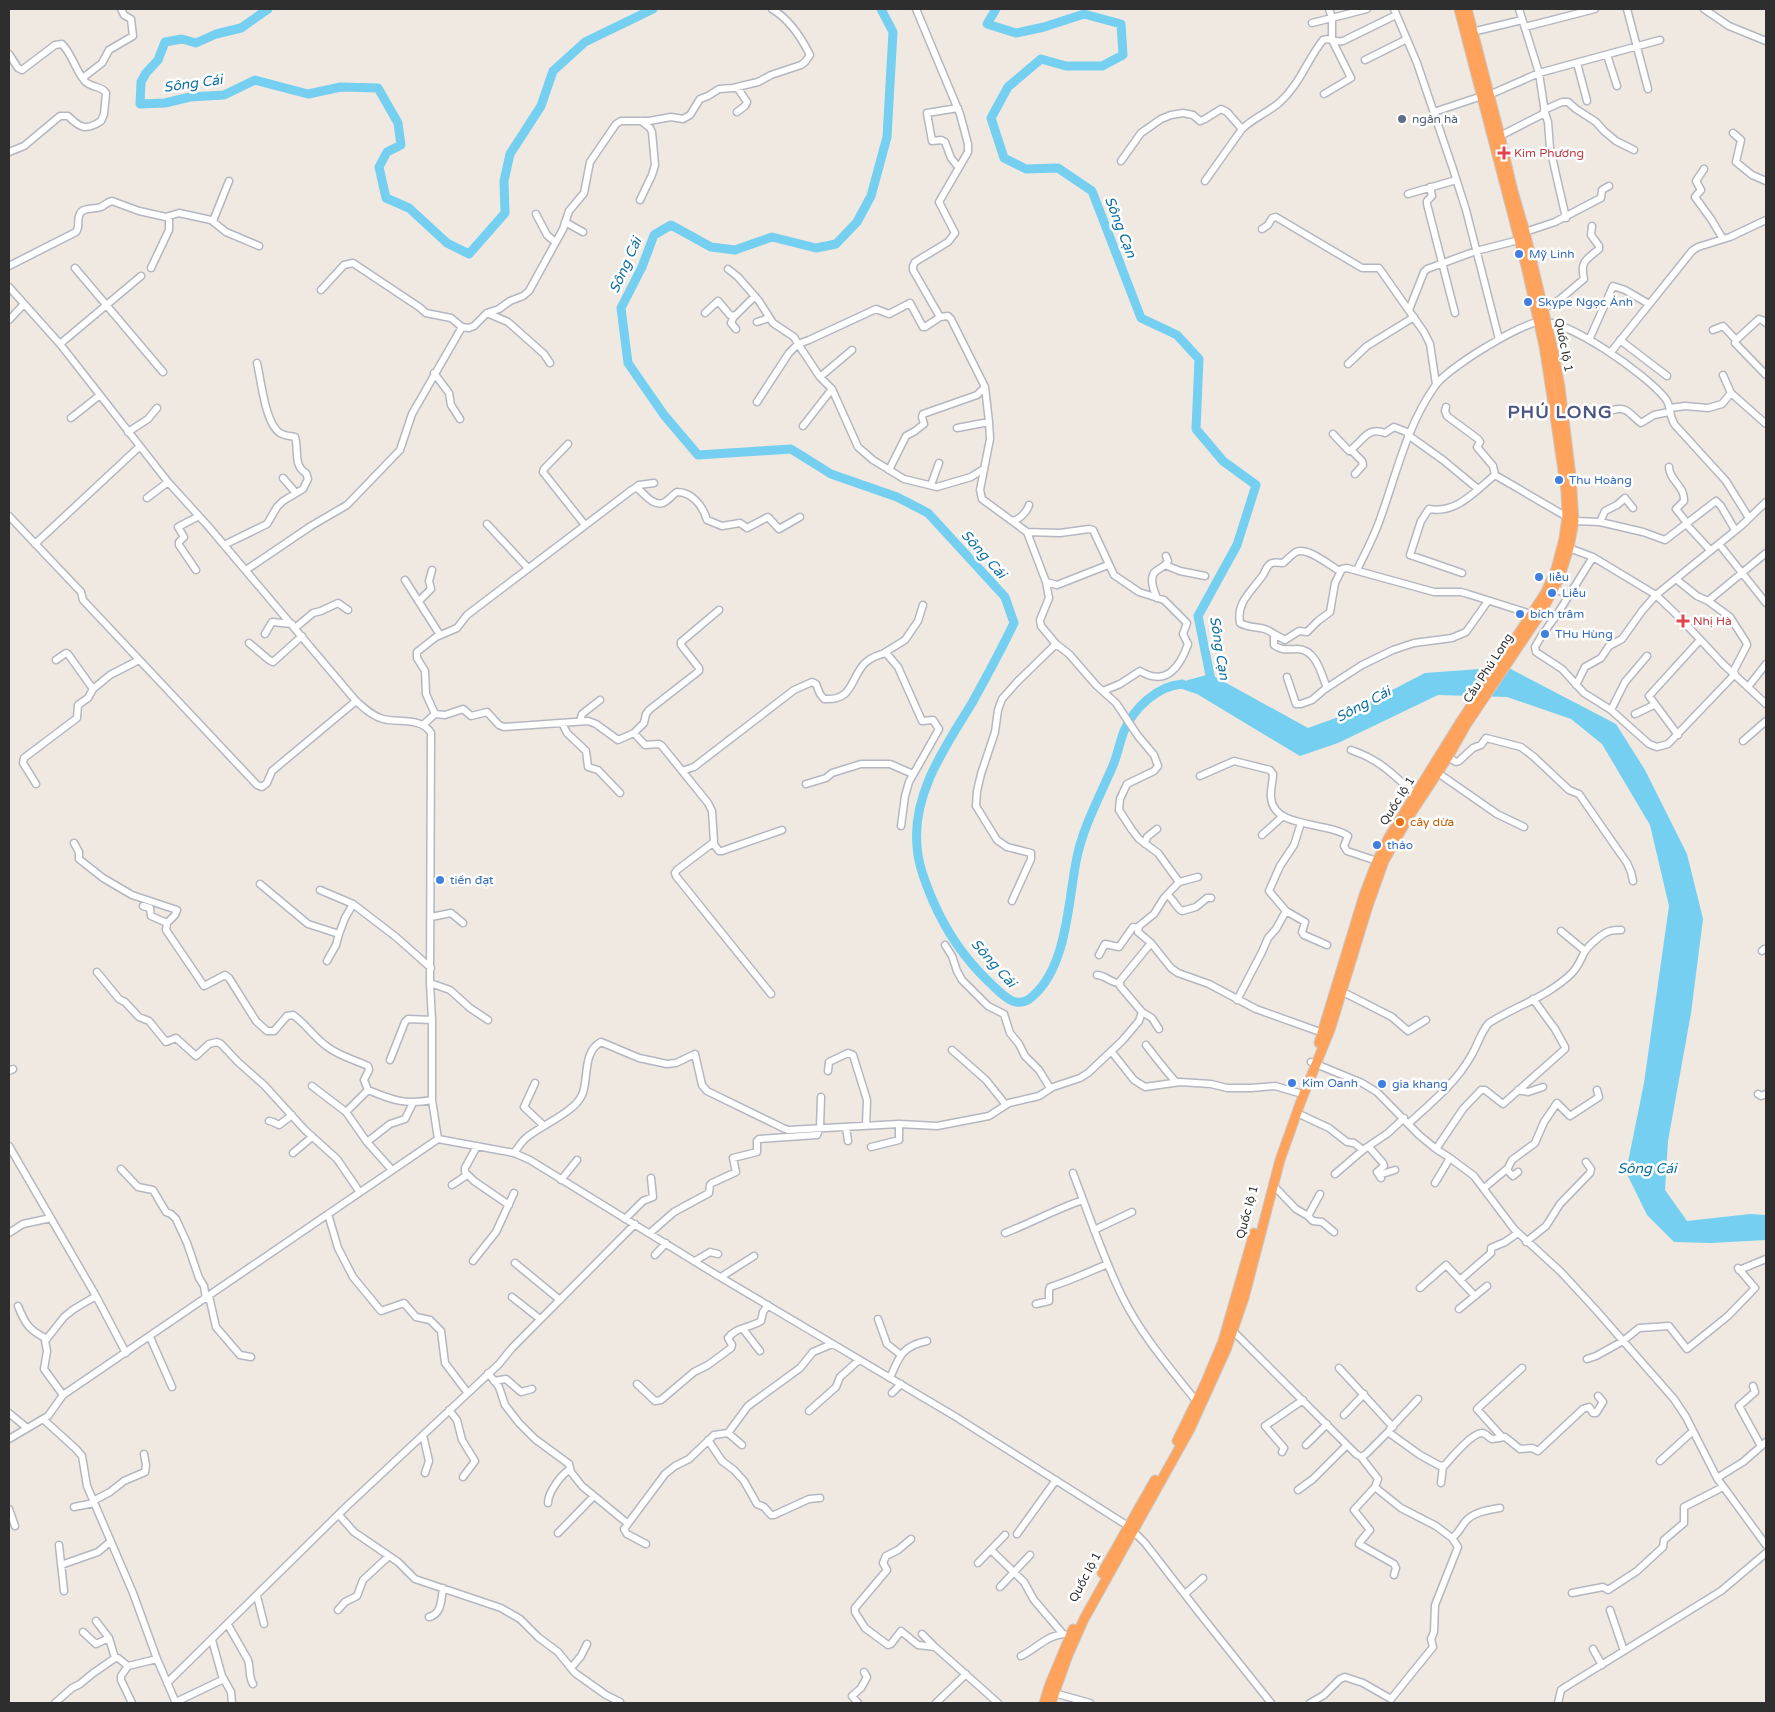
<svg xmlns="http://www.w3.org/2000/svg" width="1775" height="1712" viewBox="0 0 1775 1712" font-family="'Varela Round',sans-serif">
<rect width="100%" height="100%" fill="#efe9e1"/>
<path fill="#75cff0" d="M1507,667l109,57 29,46 42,84 16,65 -12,94 -23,128 -3,49 22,31 63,-7 16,1v25l-55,3 -37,-1 -27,-27 -21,-43 18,-89 25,-177 -19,-81 -48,-81 -31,-25 -64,-22 -69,-2 -100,48 -38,13 -103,-62 -27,-9 40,-11 98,54 36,-13 81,-42z"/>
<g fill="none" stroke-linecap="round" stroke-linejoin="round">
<path stroke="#75cff0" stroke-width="9" d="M268,9l-27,19 -25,6 -20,9 -14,-4 -17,3 -7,18 -12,13 -5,9 -1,22 25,-1 25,-6 34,-2 31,-15 53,14 33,-7 37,1 20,35 3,22 -14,7 -8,15 7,31 23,10 38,35 22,11 36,-41 -1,-32 6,-27 31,-48 12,-35 32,-29 68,-33
M881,9l12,23 -6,105 -16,59 -14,26 -21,22 -20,4 -44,-11 -37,13 -24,-3 -40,-22 -17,10 -12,32 -21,41 7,55 36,52 34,40 93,-6 40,25 66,23 31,16 77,84 9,26c-13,27 -27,53 -42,80 -26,43 -60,90 -55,143 1,19 9,38 16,55 13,30 33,59 56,81 13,12 27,30 44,14 34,-30 35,-93 43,-134 6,-33 22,-62 35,-92 6,-12 8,-26 13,-39 10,-23 33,-45 58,-47
M996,9l-9,15 29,9 28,-6 40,-13 37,10 2,31 -21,11h-36l-25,-7 -33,28 -17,31 13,40 22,11 32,-1 34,23 49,127 36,17 22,24 -3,70 27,32 33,24 -19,60 -39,71 14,69"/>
<defs>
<path id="minor" d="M916,9l44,105 8,30v8l-29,50 16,31 -7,9 -33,20 -2,4v4l27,47 8,-1 3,3 34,68 4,35 1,17 -10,51 2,9 45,33 19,50 3,16 -9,22 1,6 15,18 13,10 27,31 20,18 22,33 16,19 4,11 -4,5 -27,13 -7,15 -1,11 13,20 7,9 19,14 21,29 -15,16 -10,16 -15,12 -1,6 13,11 20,25 7,5 31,11 47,25 67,24
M1394,9l23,54 36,106 13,41 33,129
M1519,9l20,64 6,40
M1627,9l21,80
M1704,9l25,17 37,15
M1312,23l55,-14
M1525,27l70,-18
M1472,32l50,-12
M9,54l9,14 4,2 33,-25 7,-1c10,10 13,25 22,36
M1607,55l10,31
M1365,60l42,-21
M1577,63l10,38
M1324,94l27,-16 -19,-38v-22l-3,-9
M1489,95l50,-22 121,-33
M958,108l-31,5 5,28 9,-1 4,2 6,16 8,10
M1544,110l18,-8h6l8,7 20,13 8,9 12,10 18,9
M737,112l8,-6 2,-4 -10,-15
M1434,112l48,-16
M1733,133l8,7 -5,22 16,13 14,6
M1500,136l45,-23 3,9 2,26 16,70
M9,152l15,-6 36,-30h8c12,12 18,15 33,5l3,-7 2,-21c-5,-8 -17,-5 -22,-13v-3l18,-14 7,-13 24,-14 -2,-17 -7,-4 -3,-6
M1121,161l20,-28 20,-14 10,-4 12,-2 10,2 7,6 5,-2 16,-10 6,3 15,17c11,-11 27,-17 38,-27 20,-18 27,-42 43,-62 7,-3 13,3 20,1l53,-26
M1704,169l-8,12 5,9 -6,7 16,22 12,20
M1205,181l37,-52
M1430,187l2,9 -5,5v3l28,109
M1408,194l48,-14
M640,200l12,-25 3,-10 -3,-33 -2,-4 -9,-7
M536,214l11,21 8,7
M213,221l16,-40
M565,222l18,10
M1262,229l6,-4 4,-7 4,-1 86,51h17l45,64 6,12 6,40
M1525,232l30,-10 40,-21 6,-3 1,-8 7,-4
M9,266l67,-34c4,-5 1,-10 3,-16 3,-10 14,-6 22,-9 4,-2 6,-5 11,-6l27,10 27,6 13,-4 32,7 15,12 33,14
M75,268l88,104
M151,268l18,-38v-14
M728,269l10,8 21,24 14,22 21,14 4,7 22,33 12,12 26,58 15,13 31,19 33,8 34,-10 11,-7
M9,287l51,57 108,138 40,44 148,175c8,7 16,15 27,18 15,4 39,-2 48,14l-1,250 2,37v80l6,39
M321,290l23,-25 9,-2 66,44 7,6 25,5 11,9 7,1 5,-2 13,-13 12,-4 11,-8 13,-5 6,-5 34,-62 6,-18 15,-18 6,-31 26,-38 5,-3h28l22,-4 12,2 7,-4 10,-16 8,-3 11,-7 14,-1 25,-6 13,-7 30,-10 4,-3 5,-7c-9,-18 -21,-36 -38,-46
M1544,308l15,-8 25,-21c-4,-18 2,-19 15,-30v-3l-8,-11 1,-9
M1409,310l15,-38 3,-3 49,-18 43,-11
M487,313l21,9 36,32 6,9
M705,313l13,-12 12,14 5,1 20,-20
M734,316l-3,7 5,6
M9,320l15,-16
M757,322l12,-4
M1766,323l-4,-3 -3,-1 -23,21 -1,3 31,32
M1713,330l10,-4 13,14
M1589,340l24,-54 12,4 24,14
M1620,340l47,36
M60,344l81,-68
M1611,352l81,-101 6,-4 32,-10 36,-17
M1348,364l19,-18 47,-29
M434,373l15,20 2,12 9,14
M820,377l32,-27
M1731,393l35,31
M757,402l32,-49 9,-9 11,-4 67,-31 13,5 21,-11 13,24h2l15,-10
M1446,407l-1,4 2,5 31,23 2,3 -3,5 16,19 2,9
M1670,408l15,-2 23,2 14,-4 9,-11 -8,-18
M1613,410c15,-4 17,5 28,13l13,-8 15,-3
M71,418l29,-23
M803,426l29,-37
M957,428l32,-6
M128,432l20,-13 9,-11
M1333,434l16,17c14,-9 17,-25 36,-18l9,-6 15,6
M1408,435l35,25 35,29
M568,444l-24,25 -1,3 42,53
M1351,450l11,11 1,4 -8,9
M1669,467c0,13 16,19 15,34l-8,8 11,14
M889,470l17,-34 9,-5 9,-7 -2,-7 1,-3 54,-19 8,-8
M283,478l13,15
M931,485l8,-22
M635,488l4,-3 15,-2
M147,498l21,-16
M9,516l72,76 2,8 174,185 5,2 5,-4 5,-12 84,-70
M1012,521c7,-1 15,-9 17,-16
M1574,521l26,1 43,10 22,8 51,-39 5,5 14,24
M1600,522l5,-11 12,-6 8,-7 8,10
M487,524l41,44
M1686,524l24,26
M1027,532l33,1 29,-4 4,1 21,45 25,17 25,8 23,23 -4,11 5,10c-8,23 -22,43 -48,27l-20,13 -17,7
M35,544l104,-97
M1719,544l47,59
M224,545l43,-21 10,-17 6,-6 20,-12 5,-10 -2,-6c-13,-7 -7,-23 -11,-36 -4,-1 -10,-1 -15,-4 -15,-9 -19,-54 -23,-70
M1569,548l24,9 63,38 25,24 42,45 43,40
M1593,557l-35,56 -16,22 -7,12 1,5 26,17 22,24 27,17 38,34 8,3 11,-3 67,-70
M1165,565l15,6 25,5
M196,570l-17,-25v-3l5,-5 -6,-10 21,-11
M246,570l65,-44 36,-21 53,-55 12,-36 50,-87
M1357,570c7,-15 16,-31 22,-48 17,-46 27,-95 56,-136 7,-11 39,-32 51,-39 13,-8 36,-21 51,-25 28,-6 111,54 128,76 7,8 3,17 10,27l51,56 23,37
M1462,573l-52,-18 11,-34 8,-12c28,5 46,-18 66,-34l72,42
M1676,579l21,17 11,5 22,16 16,25 1,3 -14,27
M405,580l35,55
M1046,582l11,3 51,-20
M1555,588l13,8
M1157,598c-3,-7 -9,-21 -1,-27 5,-3 9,-5 12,-10l-2,-5
M419,601l12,-12 -2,-8 3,-11
M1708,601l58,-48
M295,628l18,-15 8,-2 17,-8 10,7
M265,634l7,-12 20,2
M1274,634l11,6 14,-9 8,1 11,-11 12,-9 5,-29 7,-14 5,-1 87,24h27l7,2 63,20
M249,643l20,17 4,2 29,-26
M884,653l21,-13 13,-19 5,-16
M56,660l10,-7 2,1 25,35
M1287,677l9,27h5l11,-4 13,-11 37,-24 31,-15 21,-7 38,-5 14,-6 22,-31
M1576,685l9,-18 16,-9 8,-12 13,-7 20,-28 14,-16 85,-69 25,-24
M1748,687l18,-23
M1327,688c-6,-15 -11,-39 -30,-39 -9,0 -15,2 -23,-4v-11c-13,-10 -22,-4 -34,-11 -4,-21 12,-32 23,-48 3,-4 3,-10 9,-12 3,-1 8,0 11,0 4,-3 8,-8 13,-11 11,-6 34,14 44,19
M1611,710l14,-28 22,-26
M435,714l-9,-20 -1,-23 -8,-13v-6l19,-15 21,-9 10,-13 166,-126 4,-1c7,5 15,18 26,15 5,-2 9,-8 14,-11 15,0 26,14 30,28l15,6 18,-3 7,5 21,-11 11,12 21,-12
M1635,714l19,-9
M580,721l2,-7 18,-14
M562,723l5,10 19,18 2,16 10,3 22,23
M423,725l12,-11 10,1 18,-6 8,7 16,-4 12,13 5,2 84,-6 8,3 22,16 16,-7 11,12 14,-1 3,2 46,57 4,8 2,31 -37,28 -2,3 1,3 95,118
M634,733l10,-10 2,-9 3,-4 50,-39v-3l-18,-23v-3l38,-32
M1678,735l-29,-39 51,-56
M1743,741l23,-20
M1351,750c30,10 42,25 64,44
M1448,757l8,5 3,-1 14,-13 8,-3 5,-7 35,9 13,10 35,33 10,4 48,69 4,9 2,9
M682,771l12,-4 100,-77 18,-8 4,2 4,10 4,5c30,2 26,-21 41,-36 5,-5 15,-9 21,-10l12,14 24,54 11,-1 6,9 -30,53 -4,14 -4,30
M1438,773l59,41 27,13
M1200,776l34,-15 36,9 3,4c0,8 -3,16 -2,24 3,31 55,23 77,38l-4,10 3,5 30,10
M36,784l-13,-21 1,-5 53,-40 1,-13 10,-7 5,-9 17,-14 29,-15
M806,784l20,-6 6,-5 29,-9h29l23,10
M1301,823l-7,22 -14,21 -11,25 17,20 19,11 -3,10 2,3 23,10
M1262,835l20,-18
M74,843l5,9v7l24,19 29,17 45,15 -2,5 -8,8 -1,7 38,56 21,-11 4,3 27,43 11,10h7l13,-15 6,-1c12,8 20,21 32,30 13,11 28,14 43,21l1,4 -5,10 4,10 -22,22
M713,843l6,8h3l60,-21
M1145,844l2,-7 10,-8
M1179,882l19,-5
M260,884l48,40 31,10 6,-16 8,-14 43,33 35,31
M320,890l33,14
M1167,895c7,4 9,13 15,16l14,-4 11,-9h4
M1012,901l19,-42v-6l-24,-6 -10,-7 -21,-34 1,-15 4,-17 14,-42 3,-22 4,-11 16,-18 38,-37
M143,906l7,2 1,8 16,7
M431,917l20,-4 12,10
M1561,931l24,20
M945,945l7,11 5,15 5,9 26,26 16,8 6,19 9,11 6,12 14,14 11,18
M1762,951l2,-2h2
M1099,955l6,-11 14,3 14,-20 4,1
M327,961l9,-16 3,-11
M97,972l22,27 6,3 14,15 10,4 17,21 10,-4 20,18 13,-12 8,-2 4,2 17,18 26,23 41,45 32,29 22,32
M1097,975c8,0 14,8 22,8
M430,983l20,7 20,18 18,12
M1343,992l49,25 16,14 18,-11
M1237,1000l25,-48 6,-14 8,-9 10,-18
M1142,1012l10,6 7,11
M1146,1045c10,13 19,25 30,37
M952,1050l34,30 20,25
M1111,1051l23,29 11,7 35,-5 31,2 16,4h24l24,-2 24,7
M390,1060l15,-38 3,-3 24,1
M1311,1062l51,21 15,9 42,43 17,14 14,9 24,18 40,53 47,43 35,38 78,89 12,18 31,61 49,67
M9,1071l4,-2
M828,1071l1,-9 19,-9 5,2 14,45 -1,25
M535,1083l-11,24 20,19
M312,1086l34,26 21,30 25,28
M368,1090c24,10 37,15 64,10
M1518,1090l10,2 15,-5
M1758,1094l3,2 5,-2
M1297,1113l32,15 18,14 7,1 9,7 25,-17 16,-15
M269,1121l4,1 6,3 13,-10
M1408,1124c22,-20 48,-41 63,-68 7,-11 9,-23 18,-33 27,-17 60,-27 83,-50 6,-6 8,-12 12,-20 4,-7 18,-20 26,-22 3,-1 8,-1 11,-1
M846,1127l2,14
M367,1142l23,-18 15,-5 8,-16
M9,1146l87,150 30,57
M477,1146l-12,22v4l9,9 35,24
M871,1147l28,-7v-16
M1369,1147l14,16 1,3 -7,6 4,6
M1436,1149l27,-40 18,-19h4l18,14 62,-55v-2l-10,-18 -22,-30
M293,1153l19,-16
M514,1153c4,-5 7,-11 12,-15 14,-12 49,-26 56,-43 7,-15 0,-43 19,-53l38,16 28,6 9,-1 19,-9 7,31 5,6 76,37 5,2 111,-6 38,2 52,-10 20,-13 30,-7 14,-9 27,-9 8,-5 34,-32 17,-20 3,-9 -22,-26v-5l31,-38
M121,1169l17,18 15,3 13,22 5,2 5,5 11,24 12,35 5,8 2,13
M1507,1170l6,6 5,-4
M1073,1173c16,42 30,85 50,125 19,38 48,71 74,104
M1335,1174l28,-24
M1379,1175l16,-5
M561,1180l16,-20
M1435,1183l15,-25
M452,1185l15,-10
M1273,1185l23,24 12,7 5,5 9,1 12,10
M1484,1188l24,-20 4,-8 23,-17 9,-21 13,-19 13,13 29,-19 -2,-7
M328,1214l10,34 15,29 28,34 23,-8 12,14 14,3 11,11 4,32 22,29
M1308,1216l12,-22
M625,1219l18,-18 10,-4 -2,-19
M1094,1230l38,-18
M9,1233l14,-9 28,-6
M650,1233l24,-21 35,-19 1,-8 2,-2 24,-11 -3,-14 24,-6v-11l2,-2 58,-4 3,-7 1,-31
M1005,1233c26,-10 51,-24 78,-33
M1526,1242l20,-16 14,-22 30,-31 1,-4 -5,-7
M655,1255l11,-12
M473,1261l23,-29 18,-39
M695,1261l15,-9 8,2
M515,1263l45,37
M1739,1270l27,-11
M721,1277l33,-21
M1460,1280l31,-27v-5l14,-6 13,-9
M1420,1288l26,-23 29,31
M209,1296l7,31 24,28 11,2
M512,1297l28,22
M1036,1304l13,-3v-11l1,-3c20,-6 38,-15 58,-23
M18,1306c7,18 11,24 29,33
M1459,1309l28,-23
M878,1319l9,25 14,11
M743,1329l17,22
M1233,1331l123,123 5,3 5,-3 22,-22 32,23 20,11 5,-1c7,-8 27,-32 37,-32 4,0 7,5 10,6l13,-2 15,12 12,-1 6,3 45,-42 6,-2 4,6h3l7,-11 -5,-6
M150,1337l22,50
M1587,1359l9,-3 27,-15 16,-13 30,-2 18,23 41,-33 27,-28 -17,-20
M1339,1368l54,59
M488,1373l11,14 6,18 14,18 16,16 34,25 2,8 11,14 45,37
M890,1378c9,-21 12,-32 37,-37
M494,1381l12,-2 15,13 11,-3
M637,1384l18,17 6,-1 33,-28 14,-7 23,-17 1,-3 -4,-7c8,-11 22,-10 33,-17l2,-9 5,-7
M1753,1386l2,6 -16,14 22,40
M892,1393l9,-9
M63,1395l-19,-26 3,-18 -2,-10 19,-24 10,-8 22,-13
M449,1410l8,10 5,20 13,21 -12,16
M809,1411l27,-24 4,-10 19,-17
M9,1413l18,15
M1344,1415l20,-21
M43,1419l33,30 6,7 5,30 46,107 24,66 19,44
M1390,1429l28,-30
M728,1433l14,12
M423,1435l6,26 -4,12
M1502,1437l-25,-28 45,-41
M9,1439l39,-23 15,-21 375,-256 76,14 16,7 185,114 241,143 172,109 17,17 55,71 71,89
M708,1440l14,21 12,9 10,11 13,23 7,3 7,8h3l35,-16 11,-1
M1306,1445l21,-21
M1282,1452l2,-4 -19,-22 38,-26
M1361,1457l17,22 -3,8 1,1 25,20 35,18 16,12c6,-4 9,-11 13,-16 8,-10 23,-12 35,-14
M1660,1461l33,-30
M1717,1478l26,-16 23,-20
M1441,1483l2,-17
M1375,1487l-21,23 16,20 -10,12 -1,2 35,20 2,4 -2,7
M1298,1490l15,-11 34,-34
M93,1501l17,-9 14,-11 21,-9 1,-7 -2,-11
M548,1503c0,-11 13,-28 22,-34
M74,1507l20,-4
M9,1509l6,17
M339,1515l15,17 44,30 17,17 86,29 19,11 18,18 20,15 17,21 31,22 14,7
M558,1533l36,-37
M1017,1534l39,-54
M911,1539l-13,11 -12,6 -3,7 4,7 -32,38v4l10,16 23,17 3,-1 10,-13 17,14 17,2 63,56
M646,1544l-19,-10 -3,-5 41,-55 10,-8 14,-7 25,-24 14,-2 20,-27 52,-38 13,-16 19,-8
M59,1545l5,46
M991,1550l33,32 10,18 29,34
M978,1563l27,-28
M61,1565l37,-13 12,-10
M1000,1587l30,-32
M1572,1593l31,-6 5,3 29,-19 26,-24 1,-7 20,-17v-16l39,-20
M1185,1594l18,-16
M257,1596l7,28
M338,1610l7,-8 12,-6 6,-16 26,-24
M1610,1610l14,41
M429,1617c13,-3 12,-17 14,-29
M96,1621l13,17 6,20
M228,1625l20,35c3,9 0,16 5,24
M83,1632l13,12 13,-6
M922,1634l12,12
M212,1640l10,36 9,16 1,11
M1593,1649l9,16
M1021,1656c15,-7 26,-21 43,-22
M128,1666l-7,10v4l11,23
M571,1668l10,-12 6,-12
M167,1683l179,-176 153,-143 13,-16 123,-124
M1054,1693l36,10
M176,1702l48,-23
M55,1703l17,-15 8,-4 12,-10 23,-16h3l10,8 29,-7
M858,1703l-6,-7 9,-8 6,-11 -3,-5
M936,1703l30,-29
M1310,1703l14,-8 16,-16 5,-2 18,6 28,16 42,-52 -2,-8 3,-7 1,-27 23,-58 -6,-9
M1558,1703l3,-13 6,-4 154,-95 45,-38"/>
<path id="highway" d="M1319,1043l45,-148 13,-34 12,-24 72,-116 85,-129 10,-23 8,-31 3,-21 -1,-25 -10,-69 -12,-77 -18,-80 -67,-257
M1177,1441l28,-57 18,-43 31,-108
M1102,1573l53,-93
M1044,1703l6,-19 23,-55
M1051,1703l17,-48 16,-36 106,-190 36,-79 18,-52 36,-138 21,-59 29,-71 38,-124 16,-45 24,-43 40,-61 18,-32 75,-112 18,-34 10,-31 5,-27 -3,-45 -11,-89 -6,-33 -29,-122 -12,-41 -13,-55 -33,-127"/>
</defs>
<use href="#minor" stroke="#b4b7c1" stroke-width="9"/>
<use href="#highway" stroke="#c9c9c9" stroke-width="11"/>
<use href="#minor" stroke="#fff" stroke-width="6"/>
<use href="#highway" stroke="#ffa35c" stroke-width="9"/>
</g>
<circle fill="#5c6f8a" stroke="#fff" stroke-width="2" cx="1402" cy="119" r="5"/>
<g fill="#e0444e" stroke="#fff" stroke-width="2">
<path d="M1501.5 145.5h5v5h5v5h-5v5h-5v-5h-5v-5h5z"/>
<path d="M1680.5 613.5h5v5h5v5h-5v5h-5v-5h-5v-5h5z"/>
</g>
<g fill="#3f7fe0" stroke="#fff" stroke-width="2">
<circle cx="1519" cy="254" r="5"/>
<circle cx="1528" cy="302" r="5"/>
<circle cx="1559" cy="480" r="5"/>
<circle cx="1539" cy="577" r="5"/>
<circle cx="1552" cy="593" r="5"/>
<circle cx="1520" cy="614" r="5"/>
<circle cx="1545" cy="634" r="5"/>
<circle cx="1377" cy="845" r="5"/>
<circle cx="440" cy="880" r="5"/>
<circle cx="1292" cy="1083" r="5"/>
<circle cx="1382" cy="1084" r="5"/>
</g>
<circle fill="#e8710a" stroke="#fff" stroke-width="2" cx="1400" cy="822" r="5"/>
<g text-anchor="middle" stroke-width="5" stroke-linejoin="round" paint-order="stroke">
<g font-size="12" fill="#4e5e75" stroke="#fff" text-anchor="start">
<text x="1412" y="123">ngân hà</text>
</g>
<g font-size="12" fill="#be3a42" stroke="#fff" text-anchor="start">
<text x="1514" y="157">Kim Phương</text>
<text x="1693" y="625">Nhị Hà</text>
</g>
<g font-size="12" fill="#366cbe" stroke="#fff" text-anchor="start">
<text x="1529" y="258">Mỹ Linh</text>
<text x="1538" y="306">Skype Ngọc Ánh</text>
<text x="1569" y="484">Thu Hoàng</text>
<text x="1549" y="581">liễu</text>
<text x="1562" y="597">Liễu</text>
<text x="1530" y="618">bích trâm</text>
<text x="1555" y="638">THu Hùng</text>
<text x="1387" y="849">thảo</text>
<text x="450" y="884">tiến đạt</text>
<text x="1302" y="1087">Kim Oanh</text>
<text x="1392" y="1088">gia khang</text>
</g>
<g font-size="12" fill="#2e2e2e" stroke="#fff">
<text transform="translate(1564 345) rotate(79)" y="4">Quốc lộ 1</text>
<text transform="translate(1488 668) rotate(-57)" y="4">Cầu Phú Long</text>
<text transform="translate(1397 801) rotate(-58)" y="4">Quốc lộ 1</text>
<text transform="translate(1247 1212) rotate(-75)" y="4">Quốc lộ 1</text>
<text transform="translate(1085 1577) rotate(-62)" y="4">Quốc lộ 1</text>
</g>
<g font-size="12" fill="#c56008" stroke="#fff" text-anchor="start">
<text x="1410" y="826">cây dừa</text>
</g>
<g font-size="14" font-style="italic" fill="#0d6fa3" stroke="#fff">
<text transform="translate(193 83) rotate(-8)" y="5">Sông Cái</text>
<text transform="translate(1121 227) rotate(69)" y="5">Sông Cạn</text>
<text transform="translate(625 265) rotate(-66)" y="5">Sông Cái</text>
<text transform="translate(984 554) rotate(48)" y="5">Sông Cái</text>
<text transform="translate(1220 648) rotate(81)" y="5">Sông Cạn</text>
<text transform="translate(1363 704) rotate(-28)" y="5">Sông Cái</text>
<text transform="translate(994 963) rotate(48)" y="5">Sông Cái</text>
<text x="1647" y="1173">Sông Cái</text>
</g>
<g font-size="18" font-weight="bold" letter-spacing="1" fill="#4d5680" stroke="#fff">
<text x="1560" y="418">PHÚ LONG</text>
</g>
</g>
<rect width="1775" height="1712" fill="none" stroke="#2e2e2e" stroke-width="20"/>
</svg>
